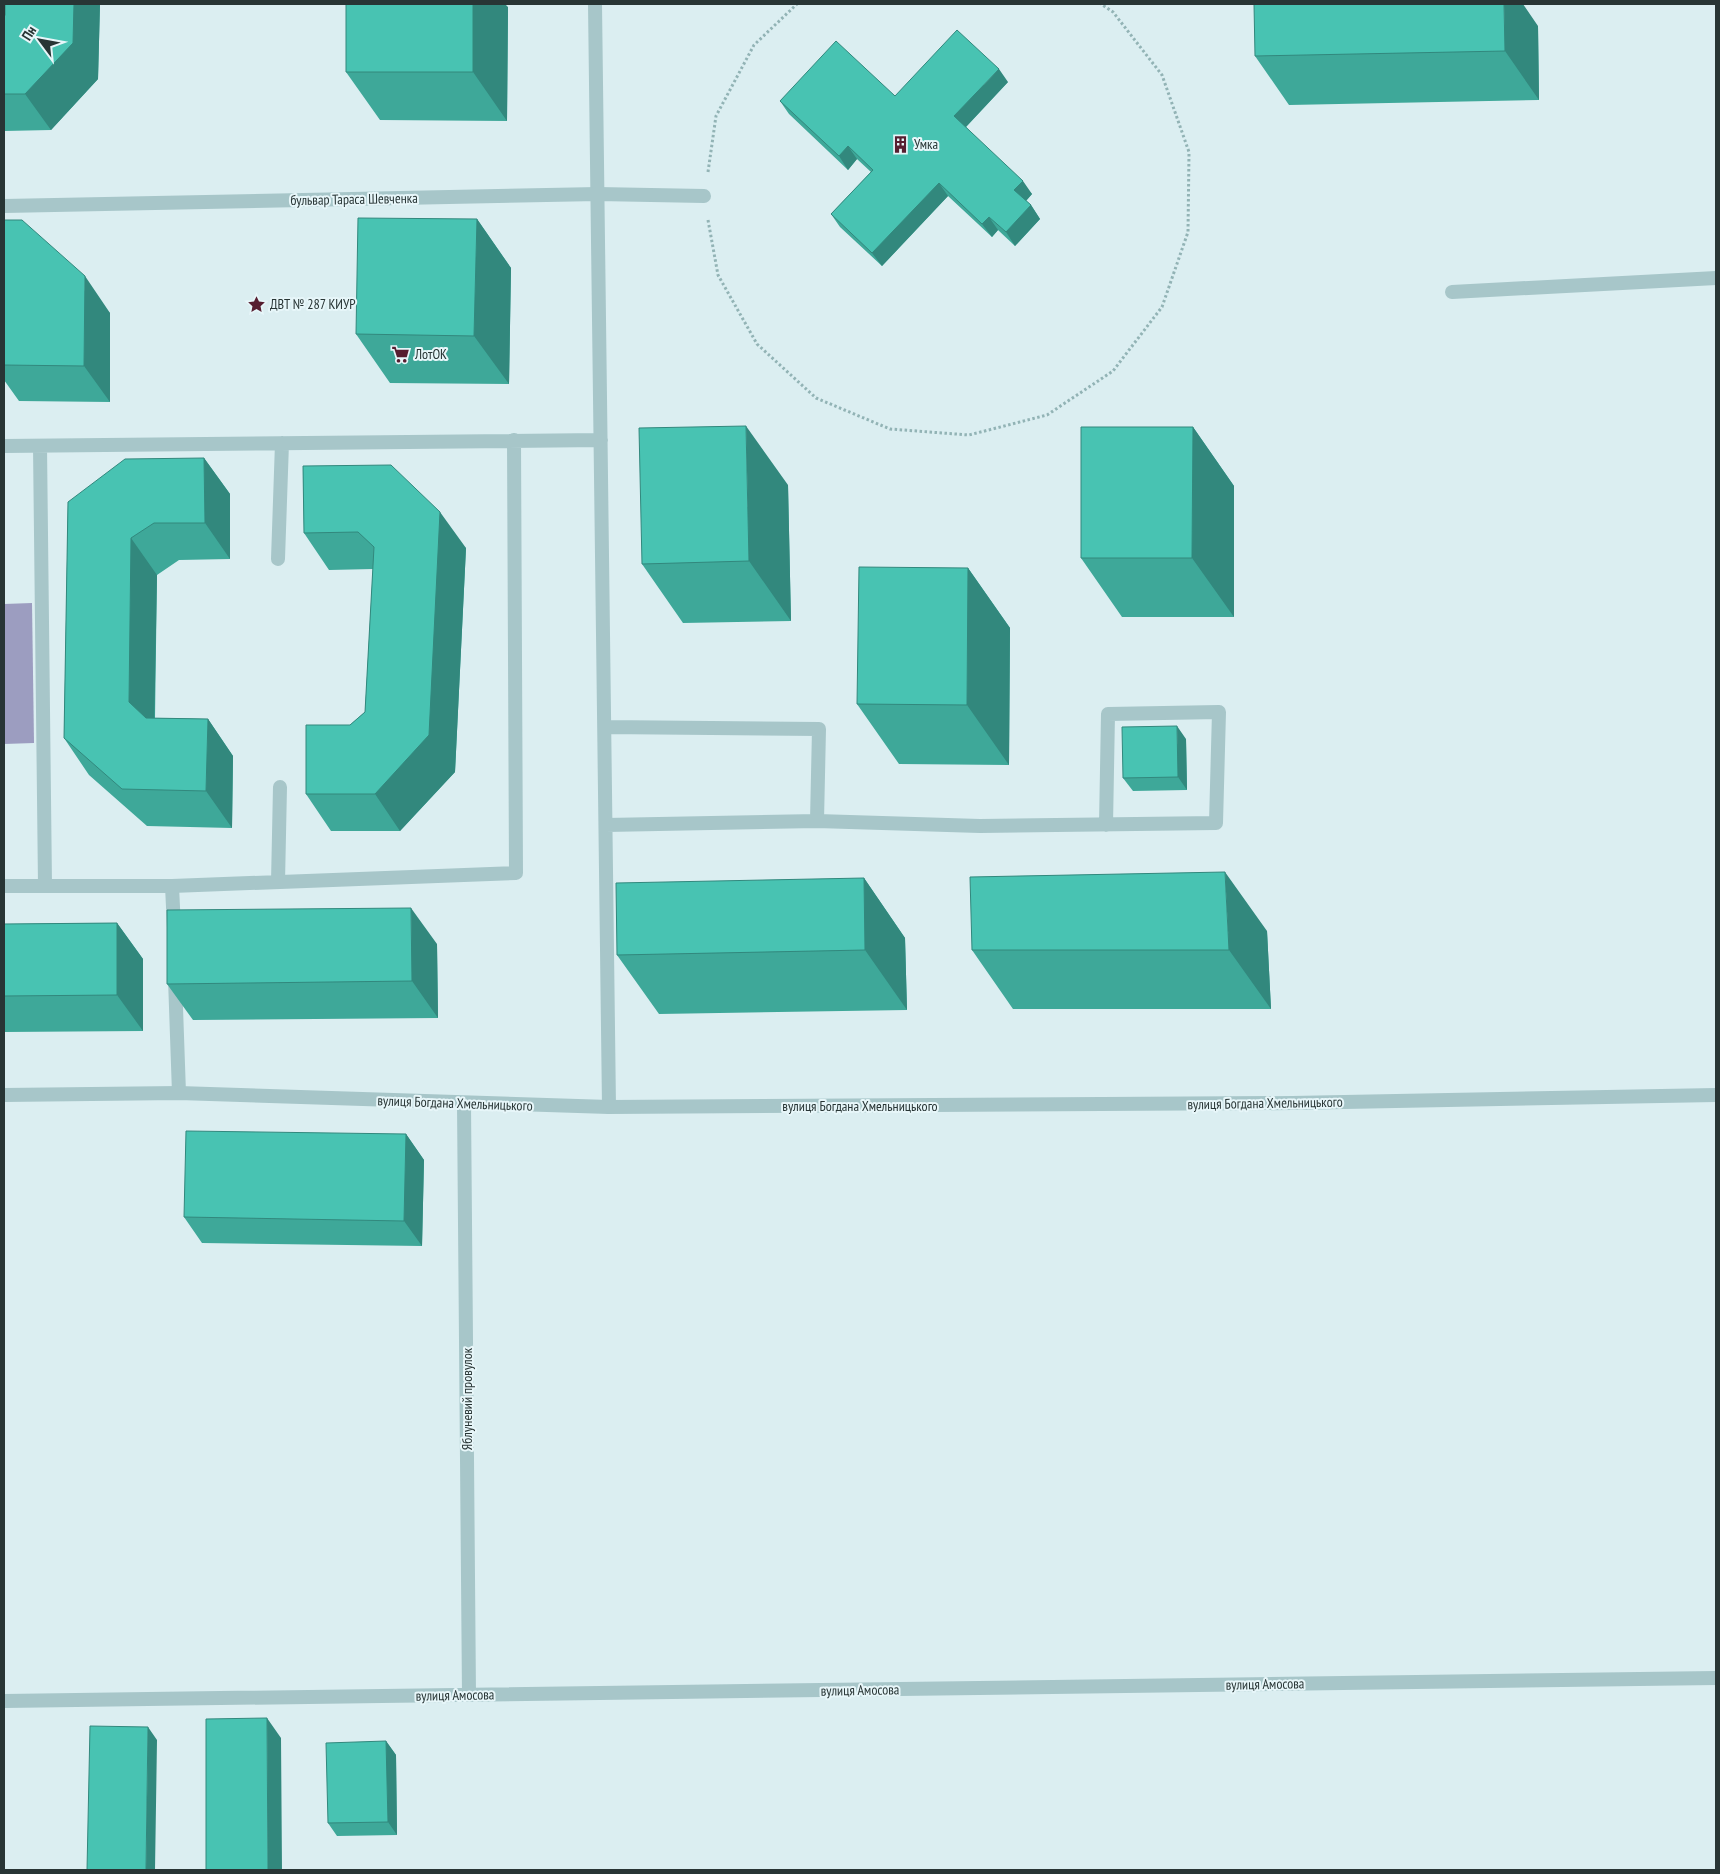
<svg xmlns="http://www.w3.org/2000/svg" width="1720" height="1874" viewBox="0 0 1720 1874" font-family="'PT Sans Narrow',sans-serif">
<rect width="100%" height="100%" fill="#dbeef1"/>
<path fill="#9c9dc0" d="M32,603l2,140 -30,1v-140z"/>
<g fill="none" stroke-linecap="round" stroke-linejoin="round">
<path stroke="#92b3b5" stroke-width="3" stroke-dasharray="2.5 2.5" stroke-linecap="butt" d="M708,172l8,-56 38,-71 43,-41
M708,220l10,55 39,69 59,54 74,31 79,6 78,-20 66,-44 49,-64 26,-75 1,-80 -27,-77 -49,-63 -12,-8"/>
<path stroke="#a7c6c9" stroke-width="14" d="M595,4l14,1103
M1452,292l264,-14
M4,446l597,-6
M40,446l5,439
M278,559l4,-116
M605,727l214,2 -2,92
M606,825l211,-4 163,5 236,-3 3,-111 -111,2 -2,111
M278,882l2,-95
M4,886h168l344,-13 -2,-433
M172,886l2,42
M175,979l4,114"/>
<path stroke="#a7c6c9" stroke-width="14" d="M4,206l594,-12 106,2"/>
<path stroke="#a7c6c9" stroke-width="14" d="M4,1095l175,-2 430,14 683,-4 424,-8
M464,1104l5,591
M4,1701l1712,-23"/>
</g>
<path fill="#3ea899" d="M5,4h95l-2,75 -47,51 -47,1v-114l1,-2z
M508,7l-1,114 -127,-1 -34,-48z
M1538,26l1,74 -250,5 -34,-49z
M1008,82l-42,45 66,67 -6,7 5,4 9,14 -25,27 -17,-16 -6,7 -44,-41 -66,70 -42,-39 -9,-13 40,-42 -14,-13 -9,11 -59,-56 -9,-13 115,-5z
M477,219l34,49 -2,116 -119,-1 -34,-49z
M4,220l106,93v89l-91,-1 -15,-21z
M1193,427l41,59v131h-112l-41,-59z
M204,458l26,36v65l-51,1 -22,15 -2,143 53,1 25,37 -1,72 -85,-2 -58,-51 -25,-37 4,-236z
M303,466l163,82 -11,224 -55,59h-69l-25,-37 44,-69 15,-13 8,-143 -44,1 -25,-37z
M788,485l3,136 -108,2 -41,-59z
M968,568l42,60 -1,137 -110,-1 -42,-60z
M1186,739l1,51 -54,1 -10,-13z
M864,878l41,60 2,72 -248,4 -42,-59z
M117,923l26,36v72l-139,1v-108z
M1267,931l4,78h-258l-41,-59z
M437,944l1,74 -245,2 -26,-36z
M406,1134l18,26 -2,86 -220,-3 -18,-26z
M386,1741l10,14 1,80 -60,1 -9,-13z"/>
<path fill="#32887d" d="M74,4h26l-2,75 -47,51 -26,-36z
M473,4h32l3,3 -1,114 -34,-49z
M1504,4h19l15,22 1,74 -34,-49z
M999,69l9,13 -45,48 -9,-14z
M848,146l9,13 -9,11 -9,-14z
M1023,181l9,13 -8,9 -10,-13z
M939,183l9,13 -66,70 -10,-13z
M1031,205l9,14 -25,27 -9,-14z
M989,217l9,13 -6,7 -10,-13z
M477,219l34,49 -2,116 -35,-48z
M85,276l25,37v89l-26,-36z
M746,426l42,59 3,136 -42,-60z
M1193,427l41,59v131l-42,-59z
M204,458l26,36v65l-25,-36z
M440,512l26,36 -11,224 -55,59 -25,-37z
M131,538l26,37 -3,163 -25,-36z
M968,568l42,60 -1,137 -42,-60z
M208,719l25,37 -1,72 -26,-37z
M1177,726l9,13 1,51 -9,-13z
M1225,872l42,59 4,78 -42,-59z
M864,878l41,60 2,72 -42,-60z
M411,908l26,36 1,74 -26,-37z
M117,923l26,36v72l-26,-36z
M406,1134l18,26 -2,86 -18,-25z
M267,1718l14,20 1,132h-14z
M148,1727l9,13 -2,130h-9z
M386,1741l10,14 1,80 -9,-13z"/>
<path fill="#48c3b2" stroke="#32887d" d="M5,4h69l-1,39 -48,51h-21v-77l1,-2z
M346,4h127v68h-127z
M1254,4h250l1,47 -250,5z
M957,30l42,39 -45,47 69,65 -9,9 17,15 -25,27 -17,-15 -7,7 -43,-41 -67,70 -41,-39 42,-44 -25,-24 -9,10 -59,-55 56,-60 59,55z
M358,218l119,1 -3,117 -118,-2z
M4,220h18l63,56 -1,90 -80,-1z
M746,426l3,135 -107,3 -3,-136z
M1081,427h112l-1,131h-111z
M204,458l1,65h-51l-23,15 -2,164 17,16 62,1 -2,72 -84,-2 -58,-51 4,-236 57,-43z
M391,465l49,47 -11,223 -54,59h-69v-69h44l15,-13 9,-165 -16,-15 -54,1 -1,-67z
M859,567l109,1 -1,137 -110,-1z
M1177,726l1,51 -55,1 -1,-51z
M1225,872l4,78h-257l-2,-73z
M864,878l1,72 -248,5 -1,-72z
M411,908l1,73 -245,3v-74z
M117,923v72l-113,1v-72z
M186,1131l220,3 -2,87 -220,-4z
M267,1718l1,152h-62v-151z
M90,1726l58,1 -2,143h-59z
M386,1741l2,81 -60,1 -2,-80z"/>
<defs>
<symbol id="building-bare" viewBox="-9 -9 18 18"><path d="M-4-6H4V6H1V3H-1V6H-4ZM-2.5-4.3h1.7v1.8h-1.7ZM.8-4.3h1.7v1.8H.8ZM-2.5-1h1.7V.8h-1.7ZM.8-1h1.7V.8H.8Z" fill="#561e30" stroke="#e7f6f9" stroke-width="2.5" paint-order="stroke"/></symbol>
<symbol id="sight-bare" viewBox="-9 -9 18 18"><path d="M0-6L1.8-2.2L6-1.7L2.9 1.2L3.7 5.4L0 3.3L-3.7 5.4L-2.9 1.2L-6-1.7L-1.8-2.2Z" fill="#561e30" stroke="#e7f6f9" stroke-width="2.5" paint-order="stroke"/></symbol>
<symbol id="supermarket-bare" viewBox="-9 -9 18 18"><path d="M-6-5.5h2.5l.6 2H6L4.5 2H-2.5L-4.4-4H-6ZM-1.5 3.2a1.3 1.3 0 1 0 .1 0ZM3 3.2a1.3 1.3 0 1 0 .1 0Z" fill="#561e30" stroke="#e7f6f9" stroke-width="2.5" paint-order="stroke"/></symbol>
</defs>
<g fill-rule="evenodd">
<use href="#building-bare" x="888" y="132" width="25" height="25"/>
<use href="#sight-bare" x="244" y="292" width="25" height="25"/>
<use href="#supermarket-bare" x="388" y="342" width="25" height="25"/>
</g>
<g text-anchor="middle" stroke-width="4" stroke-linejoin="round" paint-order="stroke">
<g font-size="14" fill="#283535" stroke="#e7f6f9" text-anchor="start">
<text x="914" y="149">Умка</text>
<text x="270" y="309">ДВТ № 287 КИУР</text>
<text x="415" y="359">ЛотОК</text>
</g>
<g font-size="14" fill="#283535" stroke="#e7f6f9">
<text transform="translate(354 199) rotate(-1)" y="5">бульвар Тараса Шевченка</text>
<text transform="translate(455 1103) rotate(2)" y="5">вулиця Богдана Хмельницького</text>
<text transform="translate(1265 1103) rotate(-1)" y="5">вулиця Богдана Хмельницького</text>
<text x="860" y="1111">вулиця Богдана Хмельницького</text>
<text transform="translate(467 1399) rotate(-90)" y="5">Яблуневий провулок</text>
<text transform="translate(1265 1684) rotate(-1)" y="5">вулиця Амосова</text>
<text transform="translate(860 1690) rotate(-1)" y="5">вулиця Амосова</text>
<text transform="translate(455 1695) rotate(-1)" y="5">вулиця Амосова</text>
</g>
</g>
<rect width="1720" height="1874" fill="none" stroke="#283535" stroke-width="10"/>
<g transform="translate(40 40) rotate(302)" stroke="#e7f6f9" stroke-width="4" paint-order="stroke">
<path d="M0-4L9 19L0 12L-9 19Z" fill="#283535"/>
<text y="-8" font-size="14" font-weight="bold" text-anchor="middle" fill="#283535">Пн</text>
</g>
</svg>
